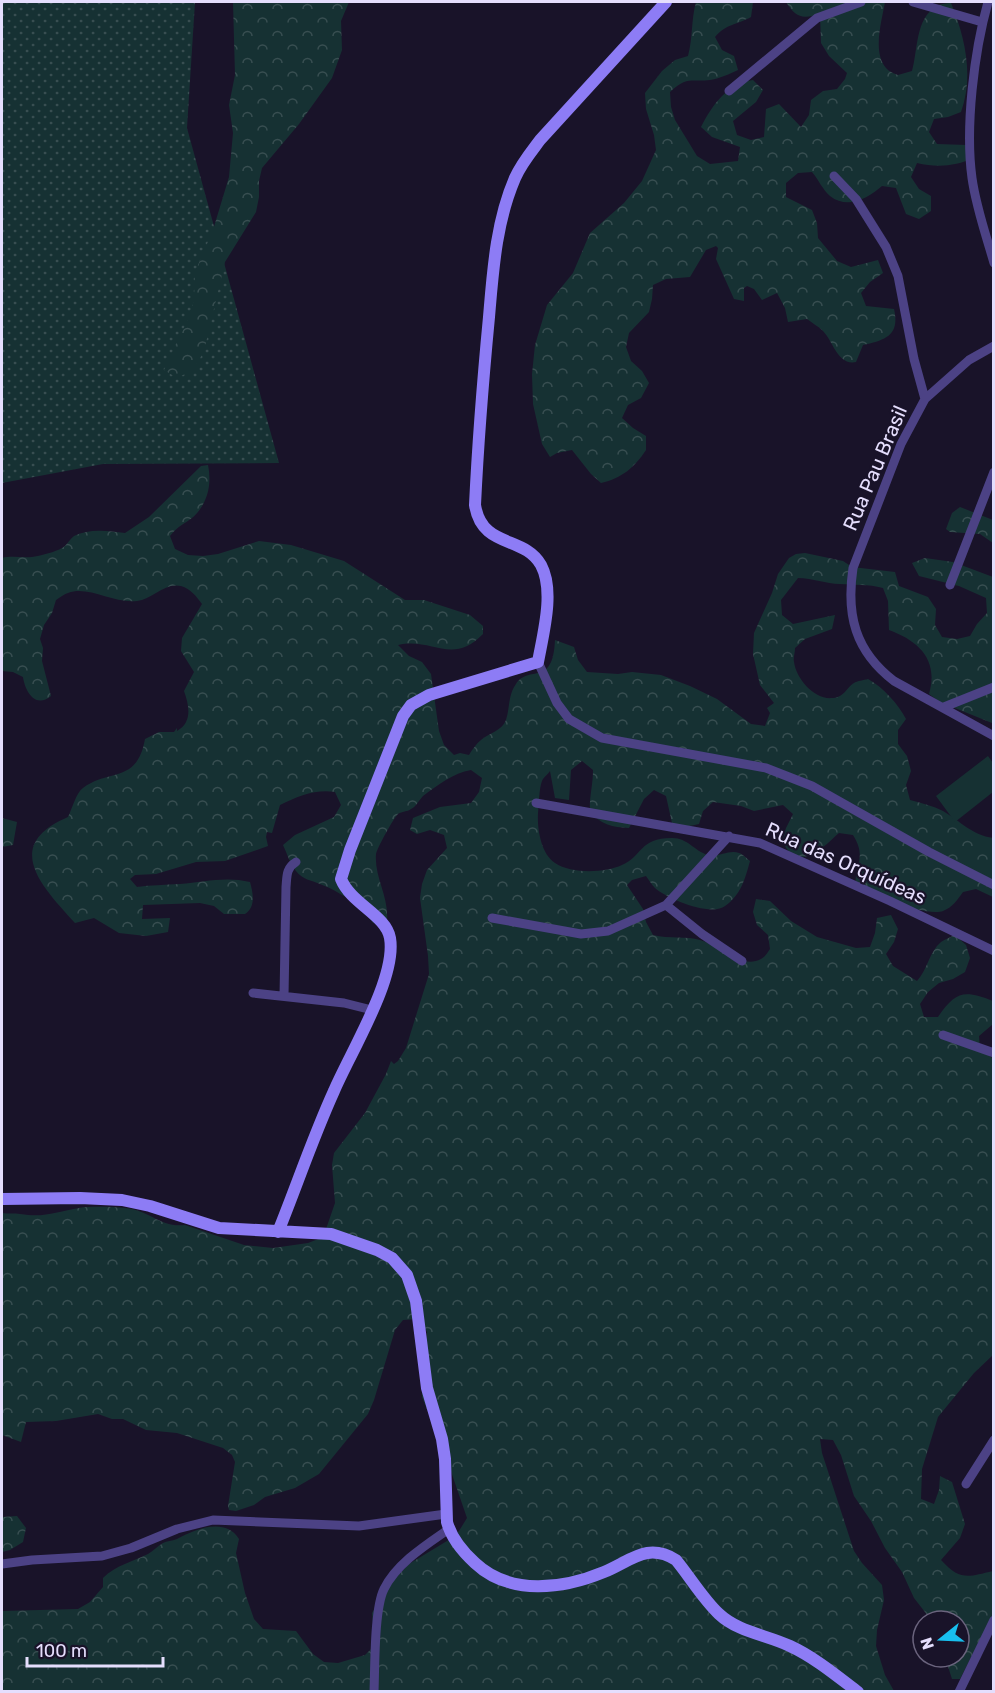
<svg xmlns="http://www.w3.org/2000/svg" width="995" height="1693" viewBox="0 0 995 1693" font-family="Rubik,sans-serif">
<defs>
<pattern id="grass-dots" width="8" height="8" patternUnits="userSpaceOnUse" patternTransform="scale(1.5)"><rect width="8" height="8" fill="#163133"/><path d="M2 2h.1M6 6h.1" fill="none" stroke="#384e51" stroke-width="1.8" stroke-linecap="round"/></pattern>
<pattern id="forest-crowns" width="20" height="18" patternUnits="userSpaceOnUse" patternTransform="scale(1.5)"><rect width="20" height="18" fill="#163133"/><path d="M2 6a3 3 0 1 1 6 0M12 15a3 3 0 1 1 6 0" fill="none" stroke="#384e51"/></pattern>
</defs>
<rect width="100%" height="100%" fill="#191329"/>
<path fill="url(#grass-dots)" d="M2,2h193l-8,126 92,335 -176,1 -101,19z"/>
<path fill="url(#forest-crowns)" d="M233,2h116l-8,19 1,29 -10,28 -33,46 -37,44 -3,13v16l-3,15 -31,50 -20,85 -6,14 -8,10 -14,7 -13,-8 26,-55 4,-15 1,-28 18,-42 16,-53 4,-44 -4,-28 6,-30z
M696,2h57l-2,15c-15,8 -25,7 -36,20l7,13 12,6 4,14c-9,4 -17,8 -28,10 -20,2 -23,-4 -40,12l1,15 4,13 22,36 13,8 28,-3 2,-14 -28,-10 -11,-10c12,-23 25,-42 52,-47l10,10 -7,12 -23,19 4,14 14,5 13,-3 2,-28 13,-5 22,23 8,-12 2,-15 12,-9 14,-2 8,-10 2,-6 -18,-17 -8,-13 -1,-29c-18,5 -24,4 -34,-12h99c-3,18 -13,50 1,66 2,3 9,6 12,7l14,-4c6,-20 3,-53 25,-65 3,-2 10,-3 14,-3 14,34 23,73 10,109l-13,5 -14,2 -5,13 8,12 29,1 8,13c-19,8 -36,10 -57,5l-6,14 8,12 12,7v15l-12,8 -13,-5 -10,-26 -14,-2c-14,12 -34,24 -52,10 -7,-6 -12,-17 -18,-24l-14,1 -12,10v14l26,13 5,13 1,15 19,23 14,6 27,-7 5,13 -13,9 -9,11 5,13 28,3c6,26 -8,31 -31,36l-7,17c-18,4 -23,-21 -33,-31 -5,-5 -11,-8 -16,-12l-19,3 -3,-14 -8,-15 -15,7 -8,-11 -7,-3 -3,2v13l-10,-2 -18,-40 2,-11 -2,-2 -10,4 -16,27 -24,2 -13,6 -1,14 -3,13 -20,21 -3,14 5,14 11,10 7,12 -8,15 -13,7 -6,13 11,10 13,8v14c-12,18 -24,28 -45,33l-10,-9 -19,-24 -15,3 -7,4 -8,-13 -9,-40 -1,-30 3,-29 12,-40 26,-32 17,-40 34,-30 18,-22 14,-31 -2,-15 -8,-26 -1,-16 17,-22 13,-11 13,-4c5,-18 3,-36 8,-54z
M208,465c4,19 0,39 -16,53 -9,7 -13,7 -22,18l5,13 13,6 15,1 15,-2 41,-13 32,4 53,16 61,39h19l46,15 13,11v8c-31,32 -51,3 -85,11l11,11 13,6 9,12 8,57 5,14 10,10 6,-2 9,2c3,-5 7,-11 12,-15 8,-7 21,-9 25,-20 4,-12 2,-25 10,-36 13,-20 37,4 39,-44l19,7 4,13 9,12 31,2 14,-2 29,3 29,11 27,13 34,25 14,2 5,-13 -3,-5 7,-5 -14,-18 -7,-31 1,-21 18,-40 6,-19 11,-16 7,-4 9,-1 38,8 9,6 43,5 4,14 29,11 8,12 -1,16 7,12 15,2 13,-3 7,-12 10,-11 -1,-15 -27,-12 -40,-10 -7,-13 13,-5 28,4 40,15 -1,146 -52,-21 -11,-8c10,-34 -10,-53 -40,-64l-1,-29 -5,-13c-15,-4 -28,-3 -43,-4 -14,0 -27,-6 -42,-6l-17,22 1,15 11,9 42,-9 -3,14 -27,10 -10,9c0,5 -2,10 -1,14 2,17 21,38 38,36 12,0 14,-10 22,-15 3,-2 10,-3 14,-4 15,8 30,25 38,40l-8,11v14l9,12 4,15 -5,14 4,15c11,3 23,6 33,11 17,10 29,24 50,27v59l-17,-8 -13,3c-6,8 -10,15 -20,19 -17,6 -69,-16 -87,-22 -3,-25 12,-30 -3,-54l-14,-2c-12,10 -30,32 -47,21 -4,-2 -7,-9 -10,-12l4,-14 7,-14 -10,-9 -29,6 -13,-5 -28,-4 -10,9 -4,13 -14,3 -13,-4 -6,-27 -12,-6 -10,9 -15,29c-17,-1 -27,-3 -39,-16 -1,-14 3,-27 3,-42l-11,-9 -11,9 -2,30 -14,-2 -5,-27c-2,3 -7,7 -8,10 -3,7 -3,24 -4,32 -1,16 3,41 17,50 16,11 50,10 67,2 21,-9 17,-27 50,-27 16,0 22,13 36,17 10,3 21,-6 31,-2 4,1 8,6 11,8 -5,18 -9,34 -25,45 -14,11 -57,-7 -70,-18 -3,-3 -6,-8 -9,-12l-14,4 -5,5 16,24 3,13 7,13c16,4 33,1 47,5 18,5 42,30 61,19 4,-2 7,-7 9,-10l-2,-14 -11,-10 -4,-13 3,-13 14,2 21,20 26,16 39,11 14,-1 5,-14 2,-15 14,-3 7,14 -4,13 -8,12 7,12 24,15c11,-12 12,-29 24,-39 4,-3 10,-5 14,-7l11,10 4,13 -5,14 -12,7 -14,4 -11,9 -8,12 4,13h14c18,-26 26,-27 55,-16v23l-14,12 1,14 14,9 -1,296 -19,18 -36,44 -16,52 -1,30 13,5 5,-14 1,-14 12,6 13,42 -5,14 -19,22c19,21 27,17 52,11v43l-33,65h-8l-7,-22h14v-36h-27l-18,-23 -12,-26 -17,-24 -14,-27 -17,-25 -13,-41 -8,-15 -13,-1 2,14 32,98 8,12 20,22 2,15 -7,30 -1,16 9,29 9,16h-892v-80l76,-2 12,-7 13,-15v-9c13,-13 29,-16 45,-24 5,-3 10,-8 15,-11 4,-2 9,-2 14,-4 19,-10 48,-22 62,0l-3,14 9,40 9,26 9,10 33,2 17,23 11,8 14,1 27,-8 10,-10 -3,-32 16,-27 21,-22 38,-23 12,-10 8,-13 -23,-67 -22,-54v-14l5,-51 -9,-13 -15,1 -8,10 -21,70 -6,14 -49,60 -24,14 -30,9 -11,8 -18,6 -7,-1 -1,-4 7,-44 -3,-7 -9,-7 -46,-15 -31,-3 -23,-11h-11l-14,-5 -42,7 -30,1 -5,20 -19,-7v-222c6,1 12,0 18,1 25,4 35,-2 59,-6 12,-2 33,-1 46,0 24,2 36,20 60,17l59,20 29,3 35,-5 13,-5 4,-6 10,-29 -3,-38 2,-12 31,-40 21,-39 5,-13 3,3 4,-3 8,-13 23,-74 -1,-18 -8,-58 2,-14 5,-14 20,-22 -3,-13 -14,-5 -13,4 -7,-4 3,-12 27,-11 31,-4 8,-11 3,-14 -11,-8c-18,3 -33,15 -48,26 -4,4 -7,11 -12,13 -4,3 -9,2 -13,5 -4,3 -22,36 -22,40 -2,23 13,42 11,67l-14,2c-10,-16 -34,-32 -53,-39 -9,-4 -17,-4 -24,-13 -6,-7 -9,-18 -13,-26l12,-10 39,-18 7,-12 -6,-13c-19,-3 -37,4 -55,13l-8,28 -5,-1 -1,5 2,9 -43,15 -29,1 -40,12 -21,1 -5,4 7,8c14,-2 28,-2 43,-3 24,-2 46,-8 70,-2 3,11 6,25 -5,32h-21l-10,-8 -14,-3 -57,2 -1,14 28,-1 -2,14 -22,4 -27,-3 -25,-15 -19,5c-31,-35 -75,-77 -7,-106 4,-8 8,-24 15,-29 27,-20 54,-4 62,-49l14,-7h15l3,-4v3c16,-9 12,-26 7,-40l10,-19 -13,-21 1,-13 20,-34c-6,-8 -11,-15 -21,-18 -16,-4 -29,13 -44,15 -23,3 -49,-16 -69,-8 -4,1 -9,5 -12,7l-4,13 -8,12 -4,14 3,9 -1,13 9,35c-16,13 -26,-5 -28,-19l-10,-5 -11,-1v-113c12,-3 23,1 36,-2 8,-2 21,-5 27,-10 3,-3 5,-7 9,-10 16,-8 34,-5 51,-3l24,-16 52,-51z
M960,507l33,13v23l-13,-9 -30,-2 -4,-3 6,-16z
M2,818l15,4 -4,23 -11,2z
M17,1516l9,12 -3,14 -13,8 -8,2v-35z"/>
<path fill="#163133" d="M988,756l5,7v29l-38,30 -19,-26z"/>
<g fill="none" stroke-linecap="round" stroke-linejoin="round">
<path stroke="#4c4285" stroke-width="9" d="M913,2l69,20
M988,2c-14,50 -23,125 -16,176 4,29 14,57 22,85
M729,91l88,-73 44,-16
M834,176l22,23 30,48 12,29 16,83 11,40
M994,346l-25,14 -44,39 -24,45 -48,124c-7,47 2,83 41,113l100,55
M950,585l44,-113
M538,662l19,41 12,16 33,19 164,30 46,18 117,66 65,33
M944,707l50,-20
M536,803l224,40 130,58 104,50
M666,905l36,29 40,27
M492,918l89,16 27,-3 58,-26 63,-69
M253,993l91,10 28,7
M284,996l2,-109c1,-11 0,-19 10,-25
M943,1035l51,18
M966,1484l28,-44
M2,1564l30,-4 70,-4 29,-8 46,-19 36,-9 146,6 87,-12
M374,1692c1,-24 0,-83 10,-103 13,-26 42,-44 65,-60
M959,1692l35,-72"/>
<path stroke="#8d7cf5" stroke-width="12" d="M2,1199l78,-1 42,2 28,6 69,22 112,6 46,16 15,8 15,17 9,26 11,87 15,51 3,20 2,63c4,15 16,30 28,41 35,33 88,26 129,9 27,-11 43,-30 72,-12 14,17 27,39 43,54 19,18 48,21 71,32 24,11 47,30 68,46
M278,1232c19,-47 35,-95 56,-141 16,-38 63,-113 56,-153 -4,-23 -39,-34 -49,-59l9,-29 53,-134 8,-11 18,-10 109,-33c5,-28 17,-71 3,-97 -17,-30 -59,-16 -66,-60 3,-63 8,-125 14,-188 4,-47 7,-95 26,-139 6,-14 16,-26 25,-38l126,-138"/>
</g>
<g text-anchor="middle" stroke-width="4.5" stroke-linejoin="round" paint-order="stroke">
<g font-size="20" fill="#e5defd" stroke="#191329">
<text transform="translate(875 468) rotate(-67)" y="7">Rua Pau Brasil</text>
<text transform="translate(846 863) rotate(24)" y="7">Rua das Orquídeas</text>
</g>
</g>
<rect width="995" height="1693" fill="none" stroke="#e5defd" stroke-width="6"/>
<g transform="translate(941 1639) rotate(252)"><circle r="28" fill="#191329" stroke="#6b647e" stroke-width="1.5"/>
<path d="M0-4.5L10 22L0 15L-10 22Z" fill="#18bfee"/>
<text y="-9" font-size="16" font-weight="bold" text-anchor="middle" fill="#e5defd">N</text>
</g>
<path d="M27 1657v9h136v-9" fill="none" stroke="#e5defd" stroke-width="3"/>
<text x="36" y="1657" font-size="18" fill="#e5defd" stroke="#191329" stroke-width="4.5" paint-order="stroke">100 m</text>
</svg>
